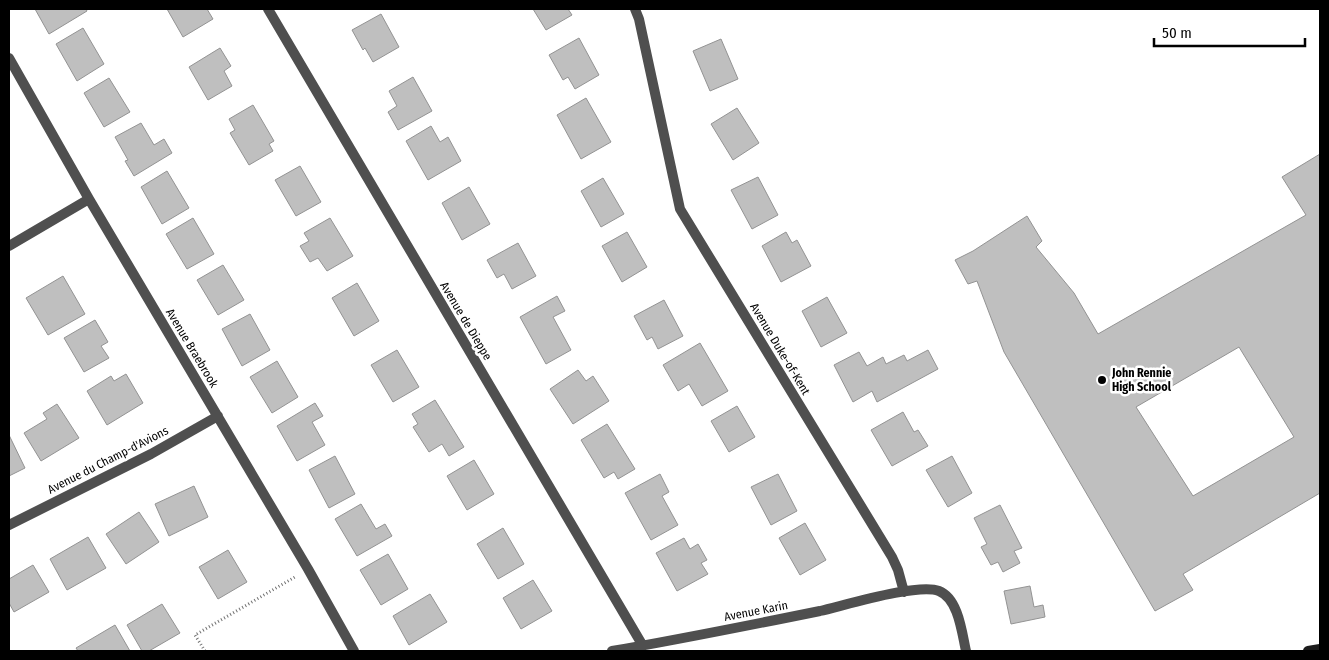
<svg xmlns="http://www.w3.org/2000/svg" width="1329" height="660" viewBox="0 0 1329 660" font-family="'Fira Sans Condensed',sans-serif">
<rect width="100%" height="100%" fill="#fff"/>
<path fill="#bfbfbf" stroke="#939393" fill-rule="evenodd" d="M35,9h51l1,2 -38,23z
M167,9h40l6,10 -30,18z
M533,9h35l4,6 -26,15z
M381,14l18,33 -26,15 -8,-14 -2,2 -11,-20z
M83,28l21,36 -27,17 -21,-37z
M579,38l20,37 -24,14 -7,-12 -5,3 -14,-25z
M721,39l17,40 -28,12 -17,-40z
M220,48l11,18 -7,5 8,15 -24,14 -19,-33z
M413,77l19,34 -34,19 -10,-18 9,-6 -8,-15z
M109,78l21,34 -26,15 -20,-34z
M586,98l25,44 -30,17 -24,-44z
M253,105l21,36 -5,3 4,7 -24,14 -19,-32 5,-3 -6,-11z
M737,108l22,35 -26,17 -22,-36z
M141,123l13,22 10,-6 8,14 -38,23 -9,-15 3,-1 -13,-23z
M431,126l9,16 8,-5 13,24 -33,19 -22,-39z
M1320,154v339l-137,81 10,16 -38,21 -151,-259 -27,-71 -9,3 -13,-24 18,-9 54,-35 15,25 -6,6 38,46 24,41 208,-119 -24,-38zM1239,347l55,90 -101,59 -57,-89z
M300,166l21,36 -25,14 -21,-36z
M167,171l22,37 -27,16 -21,-37z
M758,177l20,38 -26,14 -21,-39z
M603,178l21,36 -23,13 -20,-36z
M469,187l21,37 -28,16 -20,-37z
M193,218l21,36 -27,15 -21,-35z
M330,218l23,38 -26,15 -9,-13 -8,4 -10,-16 9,-5 -5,-8z
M627,232l20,35 -25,15 -20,-36z
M786,232l6,11 5,-3 14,26 -30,16 -19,-36z
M518,243l18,33 -24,13 -8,-15 -7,4 -10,-18z
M223,265l21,35 -26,15 -21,-35z
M63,276l22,38 -37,21 -22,-37z
M357,283l22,38 -25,15 -22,-38z
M557,296l8,15 -12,6 18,33 -25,14 -26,-47z
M827,297l20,36 -26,14 -19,-36z
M664,300l19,36 -25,13 -6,-12 -5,3 -13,-24z
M250,314l20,36 -28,16 -20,-37z
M95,320l13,22 -7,4 8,12 -25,14 -20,-34z
M700,343l28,48 -26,15 -13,-22 -11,7 -15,-26z
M397,350l22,37 -26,15 -22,-37z
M928,350l10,19 -61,33 -5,-11 -19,11 -19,-37 25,-13 8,14 16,-9 3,7 18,-9 3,6z
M277,361l21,36 -26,16 -22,-36z
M578,370l8,11 7,-5 16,25 -36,23 -23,-35z
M126,374l17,29 -36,22 -20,-34 24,-15 3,5z
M435,400l29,47 -15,9 -7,-12 -13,8 -16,-25 5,-3 -6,-10z
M315,403l8,13 -11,6 13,23 -28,16 -20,-35z
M57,404l22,34 -38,23 -17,-28 23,-14 -4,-6z
M737,406l18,31 -26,15 -18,-31z
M903,412l11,20 4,-2 10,16 -36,20 -21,-36z
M607,424l28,45 -17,10 -4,-7 -10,6 -23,-38z
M9,435l16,33 -16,8z
M335,456l20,38 -26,14 -20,-38z
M952,456l20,37 -24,14 -22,-37z
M474,460l20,34 -27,16 -20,-34z
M660,474l9,18 -7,4 16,29 -27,15 -26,-47z
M778,474l19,37 -26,14 -20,-38z
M194,486l14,31 -39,19 -14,-32z
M361,504l15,25 9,-5 7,12 -35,20 -22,-37z
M1000,505l22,43 -8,3 6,12 -17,9 -5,-10 -7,3 -10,-18 6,-3 -13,-26z
M139,512l20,30 -33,22 -20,-30z
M805,523l21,37 -26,15 -21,-37z
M503,528l21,36 -26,15 -21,-35z
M88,537l18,31 -39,22 -17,-31z
M684,538l6,11 8,-5 9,16 -6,3 7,11 -31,17 -21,-38z
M228,550l19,32 -29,17 -19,-32z
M388,554l20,35 -27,16 -21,-35z
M33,565l16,27 -35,20 -5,-9v-24z
M533,580l19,31 -31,18 -18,-31z
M1030,586l4,21 9,-2 2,12 -34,7 -7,-33z
M430,594l17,28 -38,23 -16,-29z
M162,604l18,29 -31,18h-7l-15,-26z
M115,625l15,26h-52l-2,-3z"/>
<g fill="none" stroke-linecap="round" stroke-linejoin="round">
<path stroke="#717171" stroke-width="3" stroke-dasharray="1 2.5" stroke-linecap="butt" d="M205,651l-10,-16 100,-58"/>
<path stroke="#4f4f4f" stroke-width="10" d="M268,9l375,637
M635,9l4,10 41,190 212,348 6,13 6,22
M9,58l80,141 219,370 46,82
M9,246l80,-47
M9,525l142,-71 67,-38
M612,651c70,-12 139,-26 208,-40 26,-6 98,-28 119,-20 20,8 23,43 27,60"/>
<path stroke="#1c1c1c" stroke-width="10" d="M1308,651l12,-2"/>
</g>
<circle fill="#000" stroke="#fff" stroke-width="2" cx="1102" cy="380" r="5"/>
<g text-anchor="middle" stroke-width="5" stroke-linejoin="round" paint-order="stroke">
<g font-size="12" fill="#000" stroke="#fff">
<text transform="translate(466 321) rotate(59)" y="4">Avenue de Dieppe</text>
<text transform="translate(192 348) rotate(59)" y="4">Avenue Braebrook</text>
<text transform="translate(780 349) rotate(59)" y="4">Avenue Duke-of-Kent</text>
<text transform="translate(108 460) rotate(-27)" y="4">Avenue du Champ-d'Avions</text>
<text transform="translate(756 611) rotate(-11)" y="4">Avenue Karin</text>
</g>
<g font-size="12" font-weight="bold" fill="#000" stroke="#fff" text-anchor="start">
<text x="1112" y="377">John Rennie<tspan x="1112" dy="14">High School</tspan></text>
</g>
</g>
<rect width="1329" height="660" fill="none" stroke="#000000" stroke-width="20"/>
<path d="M1154 38v8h151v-8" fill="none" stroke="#000000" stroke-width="2.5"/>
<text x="1162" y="38" font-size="15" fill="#000000" stroke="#ffffff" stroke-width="4" paint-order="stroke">50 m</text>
</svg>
